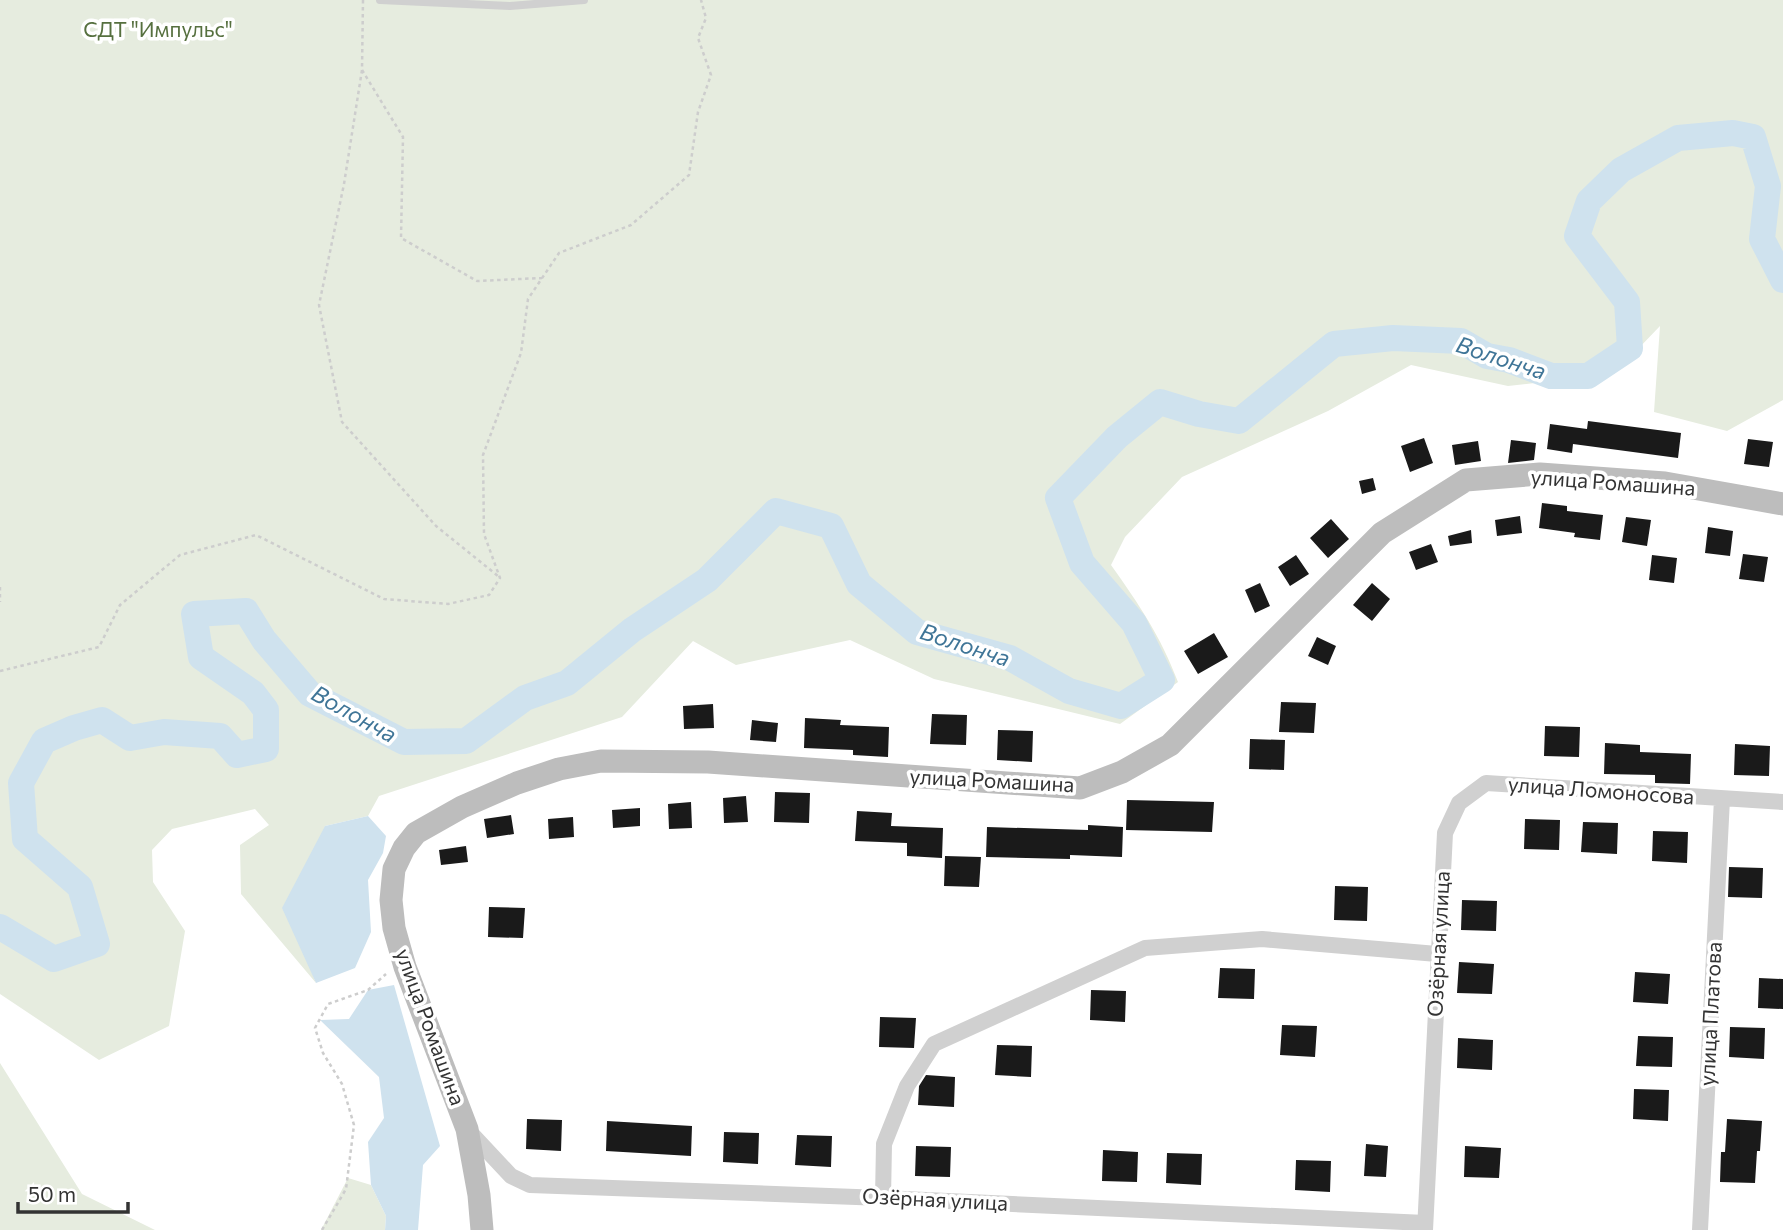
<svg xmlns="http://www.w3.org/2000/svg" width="1783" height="1230" viewBox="0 0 1783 1230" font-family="Commissioner,sans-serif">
<rect width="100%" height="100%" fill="#fff"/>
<path fill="#e6ecdf" d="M0,0h1783v400l-56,31 -73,-19 6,-86 -46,48 -106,12 -97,-21 -83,46 -146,66 -57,60 -14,28c29,41 49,70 67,117l-58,42 -186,-45 -84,-39 -114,25 -43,-24 -71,76 -243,79 -11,20 -43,10 -19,131 10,26 -75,-89 -1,-49 29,-20 -14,-16 -83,20 -20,21 1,32 32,49 -16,95 -70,34 -99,-66z
M0,1063l82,131 73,36h-155z
M348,1178l23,7 15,31 -1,14h-64z"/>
<path fill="#cfe2ee" d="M368,816l18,20 -3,17 -15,27 3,52 -16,36 -39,15 -34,-75 43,-82z
M394,985l46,161 -17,19 -5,65h-33l1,-14 -15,-31 -3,-43 16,-24 -5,-41 -59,-57 29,-1 19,-29z"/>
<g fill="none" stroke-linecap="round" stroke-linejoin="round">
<path stroke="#cfe2ee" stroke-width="26" d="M0,927l54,32 43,-15 -17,-57 -55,-48 -4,-56 23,-42 30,-13 28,-8 28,18 34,-6 56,4 17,19 29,-6v-39l-13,-17 -52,-36 -7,-43 52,-3 18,29 46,54 94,48 62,-1 59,-43 42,-15 65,-53 75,-50 69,-69 55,15 28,58 58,48 93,26 59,33 52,15 41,-26 -28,-57 -52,-60 -24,-65 59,-61 43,-35 39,12 40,7 95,-77 59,-6 68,3 26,15 22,4 42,16h37l42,-28 -3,-46 -50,-66 12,-35 32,-31 57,-32 55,-5 20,4 15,49 -6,53 21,41"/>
</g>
<path fill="#1a1a1a" d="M1588,421l93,12 -3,25 -105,-14 -1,9 -25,-4 3,-25 37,5z
M1424,438l9,25 -23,9 -9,-26z
M1748,439l25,3 -4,25 -25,-3z
M1511,440l25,3 -2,17 -26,3z
M1478,441l3,20 -26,4 -3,-20z
M1373,478l3,12 -14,4 -3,-13z
M1542,503l25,3v5l36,4 -3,25 -26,-3 1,-4 -36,-5z
M1520,516l2,17 -25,3 -2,-16z
M1626,517l25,3 -4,26 -25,-4z
M1331,519l18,20 -21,19 -18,-20z
M1708,527l25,4 -3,25 -25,-3z
M1471,530l1,13 -22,3 -2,-10z
M1431,544l7,18 -22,8 -7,-18z
M1743,554l25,3 -4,25 -25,-3z
M1296,555l13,19 -19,12 -12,-19z
M1652,555l25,3 -3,25 -25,-3z
M1260,583l10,23 -15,7 -10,-23z
M1372,583l18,16 -18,22 -19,-16z
M1214,633l14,24 -30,17 -14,-23z
M1317,637l19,9 -8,19 -20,-9z
M1281,702l35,1 -2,30 -35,-1z
M713,704l1,24 -30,1 -1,-23z
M932,714l35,1 -1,30 -36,-1z
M805,718l36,2 -1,5 49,2 -1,30 -35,-2v-5l-49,-2z
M752,720l26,3 -2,19 -26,-2z
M1545,726l35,1 -1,30 -35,-1z
M998,730l35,1 -1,31 -35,-2z
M1250,739l35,1 -1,30 -35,-1z
M1605,743l35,2v7l51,2 -1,30 -35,-1v-8l-51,-1z
M1735,744l35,2 -1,30 -35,-1z
M775,792l35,1 -1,30 -35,-1z
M746,796l2,26 -24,1 -1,-25z
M1127,800l87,2 -2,30 -86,-2z
M691,802l1,26 -23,1 -1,-25z
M640,808v18l-27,2 -1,-18z
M857,811l35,2 -1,13 52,2 -1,30 -35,-2v-13l-52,-2z
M511,815l3,19 -27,4 -3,-19z
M573,817l1,20 -25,2 -1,-20z
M1525,819l35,1 -1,30 -35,-1z
M1583,822l35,1 -1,31 -36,-2z
M1088,825l35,2 -1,30 -52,-2v4l-84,-2 1,-30 101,3z
M1653,831l35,1 -1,31 -35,-2z
M466,846l2,16 -27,3 -2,-15z
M945,856l36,1 -2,30 -35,-1z
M1729,867l34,1 -1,30 -34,-1z
M1335,886l33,1 -1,34 -33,-1z
M1462,900l35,1 -1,30 -35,-1z
M489,907l36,1 -2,30 -35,-1z
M1459,962l35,2 -2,30 -35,-1z
M1220,968l35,1 -1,30 -36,-1z
M1635,972l35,2 -2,30 -35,-2z
M1759,978l24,1v30l-25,-1z
M1091,990l35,1 -1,31 -35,-2z
M880,1017l36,1 -2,30 -35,-1z
M1282,1025l35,1 -2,31 -35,-2z
M1730,1027l35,1 -1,31 -35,-2z
M1638,1036l35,1 -1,30 -36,-1z
M1458,1038l35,2 -1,30 -35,-2z
M997,1045l35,1 -1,31 -36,-2z
M926,1075l29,2 -1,30 -36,-2 1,-19z
M1634,1089l35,1 -1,31 -35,-2z
M527,1119l35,1 -1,31 -35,-2z
M1727,1119l35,2 -2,30h-3l-2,32 -35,-1 1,-30h4z
M607,1121l85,5 -1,30 -85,-5z
M724,1132l35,1 -1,31 -35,-2z
M797,1135l35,1 -1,31 -36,-2z
M1366,1144l22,2 -2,31 -22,-1z
M916,1146l35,1 -1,30 -35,-1z
M1465,1146l36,2 -2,30 -35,-1z
M1103,1150l35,2 -1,30 -35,-1z
M1167,1153l35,1 -1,31 -35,-2z
M1296,1160l35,1 -1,31 -35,-2z"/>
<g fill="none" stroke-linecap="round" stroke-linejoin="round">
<path stroke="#cdcdcd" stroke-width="2.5" stroke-dasharray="3.5 3.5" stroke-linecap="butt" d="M363,0l-1,70 -18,114 -25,121 23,117 94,104 62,50
M362,70l41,67 -2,101 76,43 65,-3
M0,587v15
M0,671l99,-24 21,-42 60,-50 76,-20 128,64 64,5 41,-9 11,-17 -16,-44 -1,-79 38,-102 7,-54 31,-46 72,-28 58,-50 9,-63 13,-37 -13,-37 8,-20 -5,-18
M322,1230l24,-41 8,-64 -12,-41 -19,-31 -8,-25 13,-24 40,-14 18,-16"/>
<path stroke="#d0d0d0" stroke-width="8" d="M380,0l130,6 74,-6"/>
<path stroke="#d0d0d0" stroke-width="16" d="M467,1129l44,47 19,9 353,13 542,25
M883,1198l1,-54 23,-58 27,-42 211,-96 117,-9 175,15
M1425,1230l20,-397 14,-30 27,-20 297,19
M1700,1230l22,-431"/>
<path stroke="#bdbdbd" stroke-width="23" d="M482,1230l-3,-35 -12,-66 -62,-162 -11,-39 -3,-28 3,-31 10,-21 12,-15 46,-26 55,-24 42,-14 42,-8 107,1 372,26 42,-16 48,-27 212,-212 84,-53 74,-6 125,9 118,21"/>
</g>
<g text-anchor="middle" stroke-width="7" stroke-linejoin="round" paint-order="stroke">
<g font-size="21" fill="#56703f" stroke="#fff">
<text x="158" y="37">СДТ "Импульс"</text>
</g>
<g font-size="21" fill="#333" stroke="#fff">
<text transform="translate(1613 483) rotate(4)" y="7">улица Ромашина</text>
<text transform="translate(992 781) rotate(3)" y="7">улица Ромашина</text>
<text transform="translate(1601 791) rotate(4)" y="7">улица Ломоносова</text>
<text transform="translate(1439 944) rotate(-87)" y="7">Озёрная улица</text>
<text transform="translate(1711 1014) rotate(-87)" y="7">улица Платова</text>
<text transform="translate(430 1027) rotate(70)" y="7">улица Ромашина</text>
<text transform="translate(935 1200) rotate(3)" y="7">Озёрная улица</text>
</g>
<g font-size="23" font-style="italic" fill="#3f7597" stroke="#fff">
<text transform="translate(1501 358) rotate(18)" y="8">Волонча</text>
<text transform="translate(965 645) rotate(18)" y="8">Волонча</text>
<text transform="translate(354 714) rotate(29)" y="8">Волонча</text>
</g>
</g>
<path d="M18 1202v10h110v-10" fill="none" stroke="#333333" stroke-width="3.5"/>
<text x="28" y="1202" font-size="21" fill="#333333" stroke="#ffffff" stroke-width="5" paint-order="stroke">50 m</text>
</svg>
